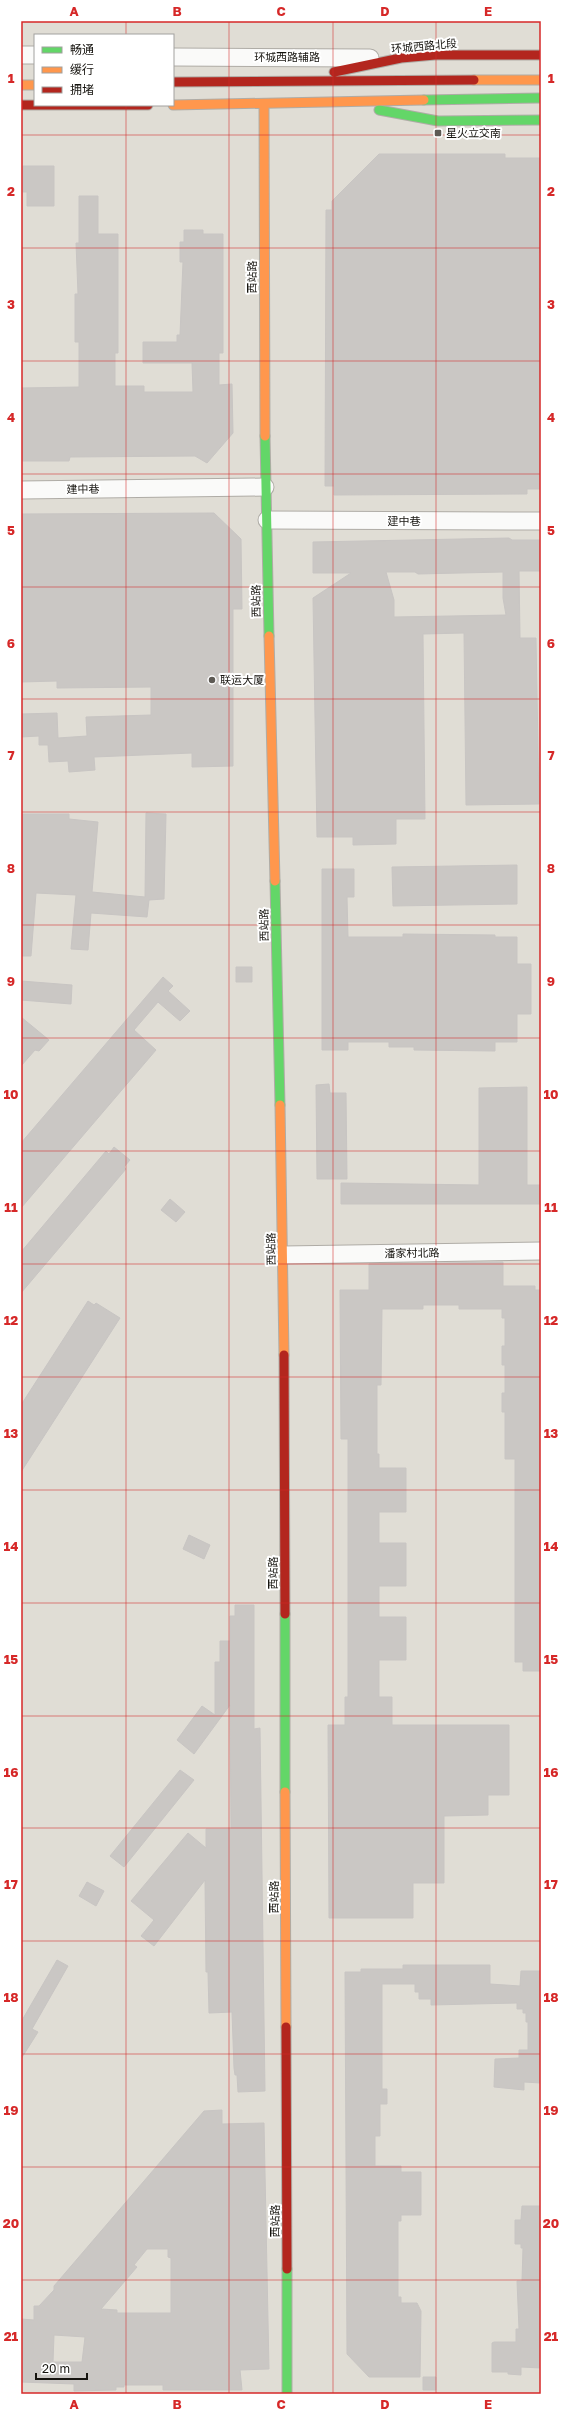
<svg xmlns="http://www.w3.org/2000/svg" width="562" height="2415" viewBox="0 0 562 2415" font-family="'Golos Text','Noto Sans SC',sans-serif">
<rect width="100%" height="100%" fill="#e0ddd5"/>
<path fill="#bfdbbe" d="M188,21h353v1z"/>
<path fill="#cac7c4" stroke="#c8c5c3" fill-rule="evenodd" d="M379,154h126v4h36v94h-2v37h2v19h-2v36h2v145h-14v5l-193,1v-9h-9l1,-276h6v-9z
M23,166h31v40h-27v-14h-4z
M79,196h19v38h20v119h-3v33h29v6h49l-1,-29h-49v-21h34v-7h3l3,-73h-3v-20h4v-12h19v4h20v119h-4v32l13,-1 1,49 -26,30 -12,-7 -125,1 -1,4h-48v-73l58,-1v-45h-4v-48h3l-2,-51h3z
M214,513l27,26 1,70h-9v157l-41,1v-14l-98,4 1,13 -26,2 -1,-11 -19,1 -1,-17h-9v-9l-18,1v-23l36,-1 1,25 29,-2 -1,-19 65,-2v-28l-94,1v-7l-36,1v-168z
M509,538l3,2h29v31h-22l1,67h16l3,166 -73,1 -2,-172 -41,1 2,185h-29v25l-43,1v-8h-36l-4,-239 38,-25h-38v-31zM386,572h29l3,2 85,-2v26l3,17 -112,2v-17z
M146,813l20,1 -2,85 -15,1 -2,17 -56,-4 -3,37 -17,-1 5,-54 -40,-2 -5,63h-10v-142h48v5l29,3 -6,70 53,5z
M517,865v39l-124,2 -1,-39z
M322,869h32v28h-7l1,40h55v-3l92,1v2h22v27h14v50h-14v28h-22v9l-81,-1v-3h-25v-5h-41v8h-26z
M236,967h16v15h-16z
M163,977l10,9 -5,5 22,20 -10,10 -22,-19 -24,28 22,20 -135,158v-65z
M21,981l51,4 -1,19 -50,-4z
M21,1017l28,23 -10,11 -4,-1 -14,16z
M329,1084l1,9h16l1,86h-30l-1,-94z
M527,1087v98h14v19h-200v-21l138,2v-97z
M114,1147l16,13 -6,7 2,2 -105,124v-41l85,-101 3,3z
M170,1199l15,13 -9,10 -15,-12z
M503,1262v24h32v4h6v381h-18v-9h-8v-203h-10v-47h-3v-19h3v-28h-3v-19h3v-28h-3v-9h-43v-4h-36v4h-41l-1,76h-4v69h2v14h27v44h-27v31h27v43h-27v31h27v43h-27v37h13v28h117v70h-21v20l-44,1v67h-31v35h-84l-1,-193h17v-28h3v-258h-7l-1,-149h29v-26z
M88,1301l6,4 2,-2 24,15 -99,154v-67z
M189,1535l21,10 -6,14 -21,-10z
M235,1605h19v124l6,-1 5,363 -27,1 -1,-17h-2l-1,-7 -2,-56 -23,1 -1,-41h-2l-1,-92 -51,66 -13,-10 13,-16 -23,-19 57,-68 18,15v-19h25l-1,-124 -36,49 -17,-14 25,-34 13,9v-53h5v-21h10v-25h5z
M180,1770l14,10 -70,87 -14,-11z
M87,1882l17,9 -8,15 -17,-10z
M57,1960l11,6 -36,63 6,3 -17,27v-37z
M403,1965h87v19l30,2 1,-15h20v112l-17,-1v8l-30,-3 1,-28 24,-1v-8h9v-28h-2v-9h-3v-4h-6v-6l-86,2v-6h-12v-7h-4v-8h-33v105h5v15h-7v32h-5v30h26v6h20v43h-20v6h-3v76h3v6h16l4,8 -1,66h-51l-22,-23 -2,-382h16v-3h42z
M222,2110v14l42,-1 5,246 -29,1 2,20h-79v-5h-39v2h-8v3l-42,1v-7l-53,-2v-63l13,1v-14h5l15,-16v-4l150,-175zM147,2249h21v8l3,1v55h-54v-3l-16,-1 36,-42 -3,-2zM54,2335l31,2 -3,25h-29z
M522,2206h19v162l-20,-1v8l-13,-1v-2h-16v-29l2,-1h22v-13h3l-2,-48h5l1,-33h-2v-4h-6v-24h6z
M423,2377h13v13h-13z"/>
<g fill="none" stroke-linecap="round" stroke-linejoin="round">
<defs>
<path id="street" d="M21,55h14
M173,57l197,1
M21,490l244,-3
M267,520l274,1
M284,1255l257,-4"/>
<path id="fast" d="M424,100l117,-2
M379,110l59,11 103,-1
M265,436l4,200
M275,881l5,224
M285,1614v178
M287,2269v125"/>
<path id="slow" d="M474,80h67
M21,85h14
M264,104l1,332
M173,105l251,-5
M269,636l6,245
M280,1105l4,250
M285,1792l1,235"/>
<path id="jam" d="M334,72l67,-14 34,-3h106
M173,82l301,-2
M21,105h127
M284,1355l1,259
M286,2027l1,242"/>
</defs>
<use href="#street" stroke="#afaca6" stroke-width="19"/>
<use href="#fast" stroke="#afaca6" stroke-width="11"/>
<use href="#slow" stroke="#afaca6" stroke-width="11"/>
<use href="#jam" stroke="#afaca6" stroke-width="11"/>
<use href="#street" stroke="#fafaf9" stroke-width="17"/>
<use href="#fast" stroke="#63d668" stroke-width="9"/>
<use href="#slow" stroke="#ff974d" stroke-width="9"/>
<use href="#jam" stroke="#b3261e" stroke-width="9"/>
</g>
<path fill="none" stroke="#d62828" stroke-width="1" stroke-opacity="0.55" d="M126,21v14M229,21v2373M333,21v2373M436,21v2373M126,105v2289M21,135h520M21,248h520M21,361h520M21,474h520M21,587h520M21,699h520M21,812h520M21,925h520M21,1038h520M21,1151h520M21,1264h520M21,1377h520M21,1490h520M21,1603h520M21,1716h520M21,1828h520M21,1941h520M21,2054h520M21,2167h520M21,2280h520"/>
<g fill="#5d5a54" stroke="#fff" stroke-width="1.5">
<rect x="434" y="129" width="8" height="8" rx="2"/>
<circle cx="212" cy="680" r="4"/>
</g>
<g text-anchor="middle" stroke-width="4" stroke-linejoin="round" paint-order="stroke">
<g font-size="11" fill="#16140f" stroke="#fff">
<text transform="translate(424 46) rotate(-5)" y="4">环城西路北段</text>
<text x="287" y="61">环城西路辅路</text>
<text transform="translate(252 277) rotate(-90)" y="4">西站路</text>
<text transform="translate(83 489) rotate(-1)" y="4">建中巷</text>
<text x="404" y="525">建中巷</text>
<text transform="translate(256 601) rotate(-91)" y="4">西站路</text>
<text transform="translate(264 925) rotate(-91)" y="4">西站路</text>
<text transform="translate(271 1249) rotate(-91)" y="4">西站路</text>
<text transform="translate(412 1253) rotate(-1)" y="4">潘家村北路</text>
<text transform="translate(273 1573) rotate(-90)" y="4">西站路</text>
<text transform="translate(274 1897) rotate(-90)" y="4">西站路</text>
<text transform="translate(275 2221) rotate(-90)" y="4">西站路</text>
</g>
<g font-size="11" fill="#16140f" stroke="#fff" text-anchor="start">
<text x="446" y="137">星火立交南</text>
<text x="220" y="684">联运大厦</text>
</g>
</g>
<rect width="562" height="2415" fill="none" stroke="#ffffff" stroke-width="44"/>
<rect x="34" y="34" width="140" height="72" fill="#ffffff" stroke="#a2a19f"/>
<rect x="42" y="47" width="20" height="6" fill="#63d668" stroke="#a2a19f"/>
<text x="70" y="54" font-size="12" fill="#16140f">畅通</text>
<rect x="42" y="67" width="20" height="6" fill="#ff974d" stroke="#a2a19f"/>
<text x="70" y="74" font-size="12" fill="#16140f">缓行</text>
<rect x="42" y="87" width="20" height="6" fill="#b3261e" stroke="#a2a19f"/>
<text x="70" y="94" font-size="12" fill="#16140f">拥堵</text>
<path d="M36 2373v6h51v-6" fill="none" stroke="#16140f" stroke-width="2"/>
<text x="42" y="2373" font-size="12" fill="#16140f" stroke="#ffffff" stroke-width="3" paint-order="stroke">20 m</text>
<rect x="22" y="22" width="518" height="2371" fill="none" stroke="#d62828" stroke-width="1.5"/>
<g font-size="13" text-anchor="middle" font-weight="bold" fill="#d62828">
<text x="74" y="16">A</text>
<text x="177" y="16">B</text>
<text x="281" y="16">C</text>
<text x="385" y="16">D</text>
<text x="488" y="16">E</text>
<text x="11" y="83">1</text>
<text x="551" y="83">1</text>
<text x="11" y="196">2</text>
<text x="551" y="196">2</text>
<text x="11" y="309">3</text>
<text x="551" y="309">3</text>
<text x="11" y="422">4</text>
<text x="551" y="422">4</text>
<text x="11" y="535">5</text>
<text x="551" y="535">5</text>
<text x="11" y="648">6</text>
<text x="551" y="648">6</text>
<text x="11" y="760">7</text>
<text x="551" y="760">7</text>
<text x="11" y="873">8</text>
<text x="551" y="873">8</text>
<text x="11" y="986">9</text>
<text x="551" y="986">9</text>
<text x="11" y="1099">10</text>
<text x="551" y="1099">10</text>
<text x="11" y="1212">11</text>
<text x="551" y="1212">11</text>
<text x="11" y="1325">12</text>
<text x="551" y="1325">12</text>
<text x="11" y="1438">13</text>
<text x="551" y="1438">13</text>
<text x="11" y="1551">14</text>
<text x="551" y="1551">14</text>
<text x="11" y="1664">15</text>
<text x="551" y="1664">15</text>
<text x="11" y="1777">16</text>
<text x="551" y="1777">16</text>
<text x="11" y="1889">17</text>
<text x="551" y="1889">17</text>
<text x="11" y="2002">18</text>
<text x="551" y="2002">18</text>
<text x="11" y="2115">19</text>
<text x="551" y="2115">19</text>
<text x="11" y="2228">20</text>
<text x="551" y="2228">20</text>
<text x="11" y="2341">21</text>
<text x="551" y="2341">21</text>
<text x="74" y="2409">A</text>
<text x="177" y="2409">B</text>
<text x="281" y="2409">C</text>
<text x="385" y="2409">D</text>
<text x="488" y="2409">E</text>
</g>
</svg>
